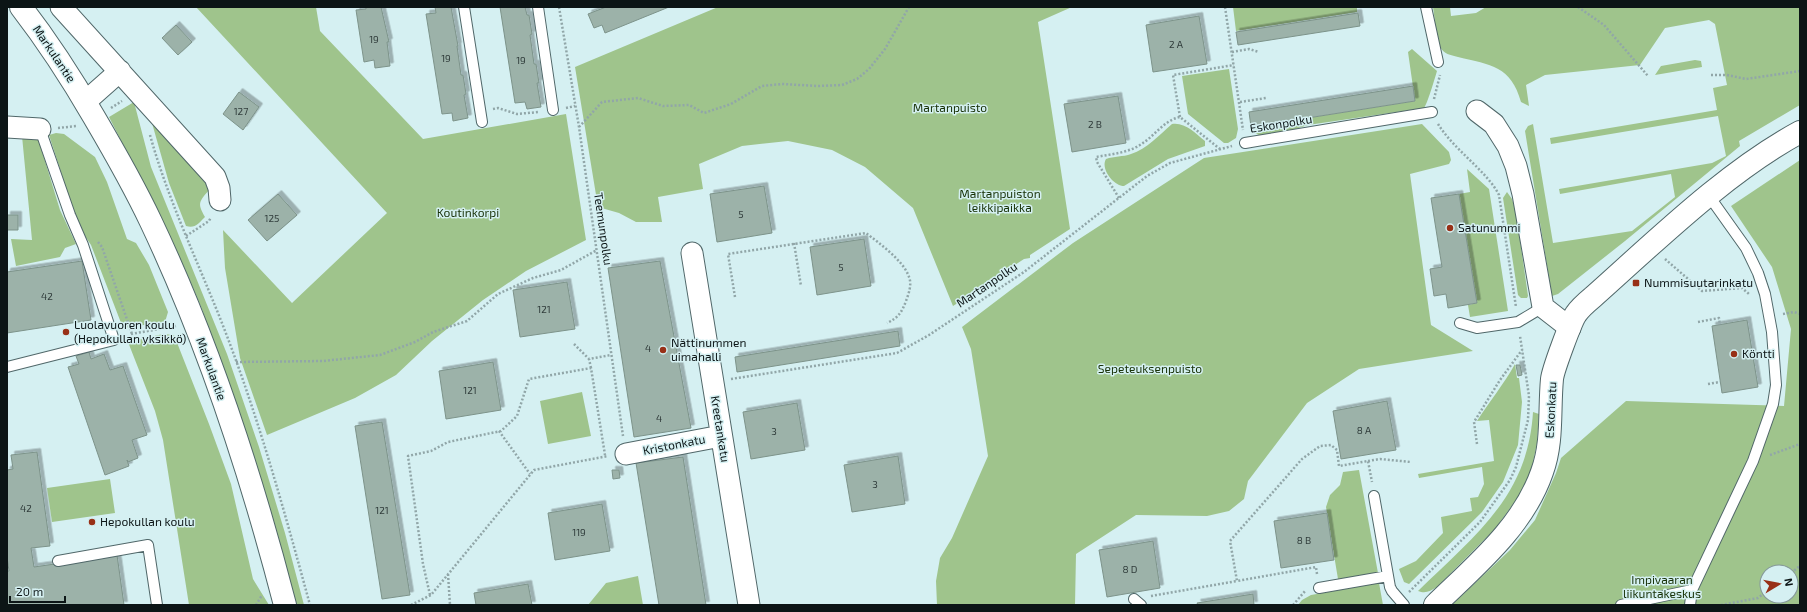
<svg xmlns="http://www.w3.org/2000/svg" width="1807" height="612" viewBox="0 0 1807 612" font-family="'Exo 2',sans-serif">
<defs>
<filter id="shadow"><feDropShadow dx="3.5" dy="-3.5" stdDeviation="0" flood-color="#0004"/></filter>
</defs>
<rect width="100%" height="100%" fill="#d5f0f2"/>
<path fill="#9fc48c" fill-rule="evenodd" d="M196,7h120l4,24 103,108 143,-25 20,126 -60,31 -43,29 -51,41 -36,34 -41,23 -88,37 -27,-77 -15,-90 -2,-38 69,73 95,-90z
M718,7h354l-34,15 32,207 -40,26v3l-6,1 -15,10v3l-7,2 -16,10 1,4 -11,3 -23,15 -40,-98 -48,-41 -33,-17 -44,-9 -46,5 -43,18 4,25 -45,8 4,25h-26l-17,-9 -21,-6 -23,-140z
M1233,7h124v5l-121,19z
M1433,7h17l1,9 25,-3 10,-6h314v98l-61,36 1,5 -115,95 -67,53 -6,2 -27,-165 3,-5 5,-2 20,119 79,-12 43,-34 -4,-23 -111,20 -1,-5 153,-26 14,-7 -8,-40 -167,28 -1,-6 167,-28 -4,-22 14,-3 -12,-61 -6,-4 -44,8 -25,37 -95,10 -19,10 3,21 -8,-4c-10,-36 -30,-37 -63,-45 -8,-2 -14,-3 -18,-10 -5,-9 -5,-30 -7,-40z
M1412,49l25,22c-2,7 -10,34 -13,37l-116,17 -31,10 -15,2 -10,-6 -1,-4 164,-26 -7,-49z
M1695,60l6,1 1,6 -47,8 6,-9z
M1229,69l9,60 -2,9 -8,5h-4l-36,-29 -6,-38z
M134,102l17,65 76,187 32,93 26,86 19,72h-7l-32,-109 -63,-187 -18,-42 -24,-50 -51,-100z
M150,116l54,59 5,15c-10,12 -12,13 -4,27 -6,6 -10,12 -19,9l-17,-43z
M1172,124c13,-2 23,9 33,17v5l-37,13 -44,27c-10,0 -24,-17 -18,-27 8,-3 17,-2 25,-5 16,-5 28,-19 41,-30z
M1422,124l27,28 2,8 -2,4 -39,10 21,151 42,26 -114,18 -52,34 -59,78 -4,18 -15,12 -22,5 -71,-1 -60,39 -1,51h-138l-1,-24 4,-23 12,-20 36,-82 -17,-107 -9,-22 111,-84 131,-85z
M56,133l8,1 31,23 12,25 20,57 9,4 13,22 19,47 -3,10 -42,6 -32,-83 -8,-12 -3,-2 -31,-96z
M22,136l16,2 22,72 16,34 -11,4 -5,9 -44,9 -5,-27 21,1z
M1800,160v445h-348l58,-55 25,-30 21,-47 5,-15 65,-57 158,5 7,-77 -19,-62 -41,-61zM1767,572h24v24h-24z
M1467,169l22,20 19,122 -38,6 -2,-12 9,-2 -18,-109 11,-2z
M1507,192l5,7 4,13 12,84 -1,2h-6l-3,-3 -15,-97z
M163,334l11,1 35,89 22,60 22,95 16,26h-80l-26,-165 -8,-29 -27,-69z
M1515,364l2,14h2l3,24 -4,43 -15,37 -21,30 -73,72 -5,-2 -5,-13 17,-8 27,-28 -2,-16 31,-6 -2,-13 8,-1 6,-13 -2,-17 -63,11 -1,-4 76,-13 -5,-41 -12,1c12,-19 27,-37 38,-57z
M582,392l9,44 -43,8 -8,-43z
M1533,412l6,2 -2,29 -6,29 -7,17 -29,40 -58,58c-7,4 -11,7 -19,4 56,-55 110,-94 115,-179z
M1359,470l19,103 -40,6 -12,-72 4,-12 10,-10 3,-13z
M110,479l5,34 -63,9 -5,-34z
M638,576l5,29h-55l18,-22z
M1379,583l4,22h-85l4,-5 9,-5z"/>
<path fill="#9cb2a9" stroke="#7d938a" filter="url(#shadow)" d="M366,7h15l8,35h-2l3,24 -15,2 -1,-8 -10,2 -8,-52 10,-1z
M435,7h16l7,39h-1l4,29h2l3,19 -2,1 4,23 -15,3 -1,-8 -10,1 -16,-100 10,-1z
M500,7h25l2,8h2l3,19 -2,1 4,29h2l3,19h-2l4,24 -14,2 -2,-7 -10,1z
M606,7h63l-64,26 -3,-8 -8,3 -6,-14z
M1358,13l2,13 -122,19 -2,-13z
M1199,16l8,48 -54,8 -7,-47z
M176,25l16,17 -14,13 -16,-17z
M1413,86l2,15 -164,26 -2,-15z
M239,92l20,15 -16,23 -20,-16z
M1118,96l8,47 -54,9 -8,-48z
M764,186l8,47 -55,9 -7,-48z
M278,194l19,21 -30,26 -19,-21z
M1459,194l18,109 -29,5 -2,-14 -12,2 -4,-27 12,-2 -11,-69z
M7,215h11v15h-11z
M864,239l7,47 -54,9 -7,-48z
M82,261l9,59 -84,13v-61z
M660,261l31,167 -57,9 -26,-169z
M567,282l8,47 -55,8 -7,-47z
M1747,320l11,67 -36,6 -10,-67z
M898,331l2,15 -163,26 -2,-15z
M89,352l2,7 13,-5 6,16 13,-4 24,69 -15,5 6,18 -10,4 -1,-2 2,6 -24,9 -37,-108 11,-3 -3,-8z
M493,362l8,48 -55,9 -7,-48z
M1516,365h4l2,10 -4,1z
M1387,401l9,49 -55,9 -8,-48z
M797,403l8,47 -54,9 -8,-47z
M382,422l28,173 -28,4 -27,-173z
M37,452l13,94 -19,2 3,19 83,-12 7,50h-117v-34h2l-2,-14v-87l6,-1 -2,-14z
M898,456l7,48 -53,8 -8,-47z
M683,457l23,148h-47l-23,-142z
M612,470h7l1,8 -7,1z
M602,504l8,47 -55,9 -7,-47z
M1327,513l7,47 -53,8 -7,-47z
M1153,541l7,47 -53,9 -8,-47z
M528,584l4,21h-56l-2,-12z
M1253,594l1,11h-56l-1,-2z"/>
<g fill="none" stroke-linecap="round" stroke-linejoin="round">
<defs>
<path id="lane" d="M464,7l18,115
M538,7l15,103
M1426,7l12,55
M1245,143l187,-31
M1460,323l17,5 41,-6 25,-15
M7,367l107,-27 -31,-95 -13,-30 -30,-86
M1374,496l16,91 2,4 12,14
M58,561l90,-16 9,60
M1319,588l69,-12
M1134,599l7,6
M1621,605l71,-15
M1690,605l2,-15 61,-129 20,-57 3,-19 -4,-53 -7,-38 -7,-21 -12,-25 -37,-52"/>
<path id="street" d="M61,7l154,170 4,11 1,12
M85,102l35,-31
M1477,111l17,13 14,22 8,20 7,28 20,113 27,21
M7,127l33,2
M692,253l57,352
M626,454l95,-18"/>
<path id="secondary" d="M21,7c27,35 51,72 73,110 20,34 40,69 57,105 58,122 100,252 134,383
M1435,605c40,-39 88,-78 107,-133 11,-30 7,-61 10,-93 1,-9 19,-58 24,-65 4,-6 11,-12 17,-17 63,-56 133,-125 207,-165"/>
</defs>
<use href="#lane" stroke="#506769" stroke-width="12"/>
<use href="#street" stroke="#506769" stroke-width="23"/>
<use href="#secondary" stroke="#506769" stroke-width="24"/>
<path stroke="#91a6a8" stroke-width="2.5" stroke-dasharray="2 2" stroke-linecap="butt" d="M559,7l20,120 44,309
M1225,7l18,123
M1578,7l26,18 44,51
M1232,52l17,-3 10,3
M1711,75h16l19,4 54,-8
M1434,99l6,-24
M1240,102l26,-4
M111,108l11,-7
M566,108l9,-2
M493,109l5,-1 19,6 22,-2
M1180,117l-7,-42 61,-10
M1438,124c16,26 49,47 61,71l17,112
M579,127l23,-25 36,-4 25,8 26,-1 15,8 27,-9 31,-18 20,-2 36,2 24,-1 15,-6 12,-10 16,-20 24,-42
M58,128l19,-2
M150,135c20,72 54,139 80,209 32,86 56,173 80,261
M1119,198l-22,-36 -1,-5c16,-3 33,-4 47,-14 12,-8 22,-23 37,-26l40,32
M186,236l23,-15 2,-4
M98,242l4,5 30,87
M794,243l7,43
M1665,259l37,32 40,-3 7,6
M735,297l-7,-43 138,-21c13,10 38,28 43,44 3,7 0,16 -3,24 -4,11 -8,17 -19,22
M1783,314l11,-2 6,2
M1698,322l21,-4 1,7
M131,334l45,-8
M574,344l15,15
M236,362l87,-1 57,-6 35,-13 18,-10 34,-11 31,-27 35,-16 28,-8 36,-20
M591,368l-2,-9 22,-4
M731,379l166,-26 32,-18 95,-63 123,-96 23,-13 62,-17
M1708,384l12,-2
M499,431l31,43
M1477,444l-3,-22 26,-42 22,-30
M1770,455l30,-11
M1368,461l12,-2 31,3
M1791,573l9,-7
M448,574l2,31
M1317,574l-1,-7 -79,14 -7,-40 72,-82 18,-13 11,-1 6,5 2,16 29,-5 4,21
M1409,592l71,-70 30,-42 6,-13 12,-47 1,-24 -9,-60
M430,595l-7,-31 -15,-108 23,-5 17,-9 53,-11 16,-15 12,-37 62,-11 14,87
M1151,596l86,-15
M256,605l6,-10
M411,605l20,-10 103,-125 74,-14
M1293,605l13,-15
M1721,605l37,-7 9,-7"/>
<use href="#lane" stroke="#fff" stroke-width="10"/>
<use href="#street" stroke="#fff" stroke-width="21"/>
<use href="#secondary" stroke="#fff" stroke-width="22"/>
</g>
<g fill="#983017" stroke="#d5f0f2" stroke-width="1.5">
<circle cx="1450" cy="228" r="4"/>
<rect x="1632" y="279" width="8" height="8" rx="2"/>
<circle cx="66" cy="332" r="4"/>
<circle cx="663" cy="350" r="4"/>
<circle cx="1734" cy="354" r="4"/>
<circle cx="92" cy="522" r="4"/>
</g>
<g text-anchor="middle" stroke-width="3" stroke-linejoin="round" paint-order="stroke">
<g font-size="10" fill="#303c3b">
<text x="374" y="43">19</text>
<text x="1176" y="48">2 A</text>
<text x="446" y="62">19</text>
<text x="521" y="64">19</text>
<text x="241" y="115">127</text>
<text x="1095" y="128">2 B</text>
<text x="741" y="218">5</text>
<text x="272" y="222">125</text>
<text x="841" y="271">5</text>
<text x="47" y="300">42</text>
<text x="544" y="313">121</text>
<text x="648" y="352">4</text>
<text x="470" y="394">121</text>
<text x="659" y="422">4</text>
<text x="1364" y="434">8 A</text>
<text x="774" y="435">3</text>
<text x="875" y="488">3</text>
<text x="26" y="512">42</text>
<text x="382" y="514">121</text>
<text x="579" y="536">119</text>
<text x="1304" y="544">8 B</text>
<text x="1130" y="573">8 D</text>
</g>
<g font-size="12" fill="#0c1516" stroke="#d5f0f2">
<text transform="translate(54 54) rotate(56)" y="4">Markulantie</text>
<text transform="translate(1281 124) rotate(-9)" y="4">Eskonpolku</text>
<text transform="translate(603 229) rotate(82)" y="4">Teemunpolku</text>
<text transform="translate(987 285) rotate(-34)" y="4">Martanpolku</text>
<text transform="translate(211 369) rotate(70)" y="4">Markulantie</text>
<text transform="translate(1551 410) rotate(-87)" y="4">Eskonkatu</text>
<text transform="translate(720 429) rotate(81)" y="4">Kreetankatu</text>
<text transform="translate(674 445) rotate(-11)" y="4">Kristonkatu</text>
</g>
<g font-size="12" fill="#173106" stroke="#d5f0f2">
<text x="950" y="112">Martanpuisto</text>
<text x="1000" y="198">Martanpuiston<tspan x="1000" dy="14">leikkipaikka</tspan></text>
<text x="468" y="217">Koutinkorpi</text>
<text x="1150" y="373">Sepeteuksenpuisto</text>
<text x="1662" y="584">Impivaaran<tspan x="1662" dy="14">liikuntakeskus</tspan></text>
</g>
<g font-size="12" fill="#0c1516" stroke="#d5f0f2" text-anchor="start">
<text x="1458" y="232">Satunummi</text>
<text x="1644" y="287">Nummisuutarinkatu</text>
<text x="74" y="329">Luolavuoren koulu<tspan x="74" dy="14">(Hepokullan yksikkö)</tspan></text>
<text x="671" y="347">Nättinummen<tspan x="671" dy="14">uimahalli</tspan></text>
<text x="1742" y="358">Köntti</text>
<text x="100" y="526">Hepokullan koulu</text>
</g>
</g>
<rect width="1807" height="612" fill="none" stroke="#0c1516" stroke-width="16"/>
<g transform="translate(1779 584) rotate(80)"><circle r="19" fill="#d5f0f2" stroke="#85989a"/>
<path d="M0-3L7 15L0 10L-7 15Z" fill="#983017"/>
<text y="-6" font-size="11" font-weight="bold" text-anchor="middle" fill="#0c1516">N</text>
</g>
<path d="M10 596v6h55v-6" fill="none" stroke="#0c1516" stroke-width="2"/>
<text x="16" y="596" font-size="12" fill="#0c1516" stroke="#d5f0f2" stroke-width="3" paint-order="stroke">20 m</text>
</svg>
